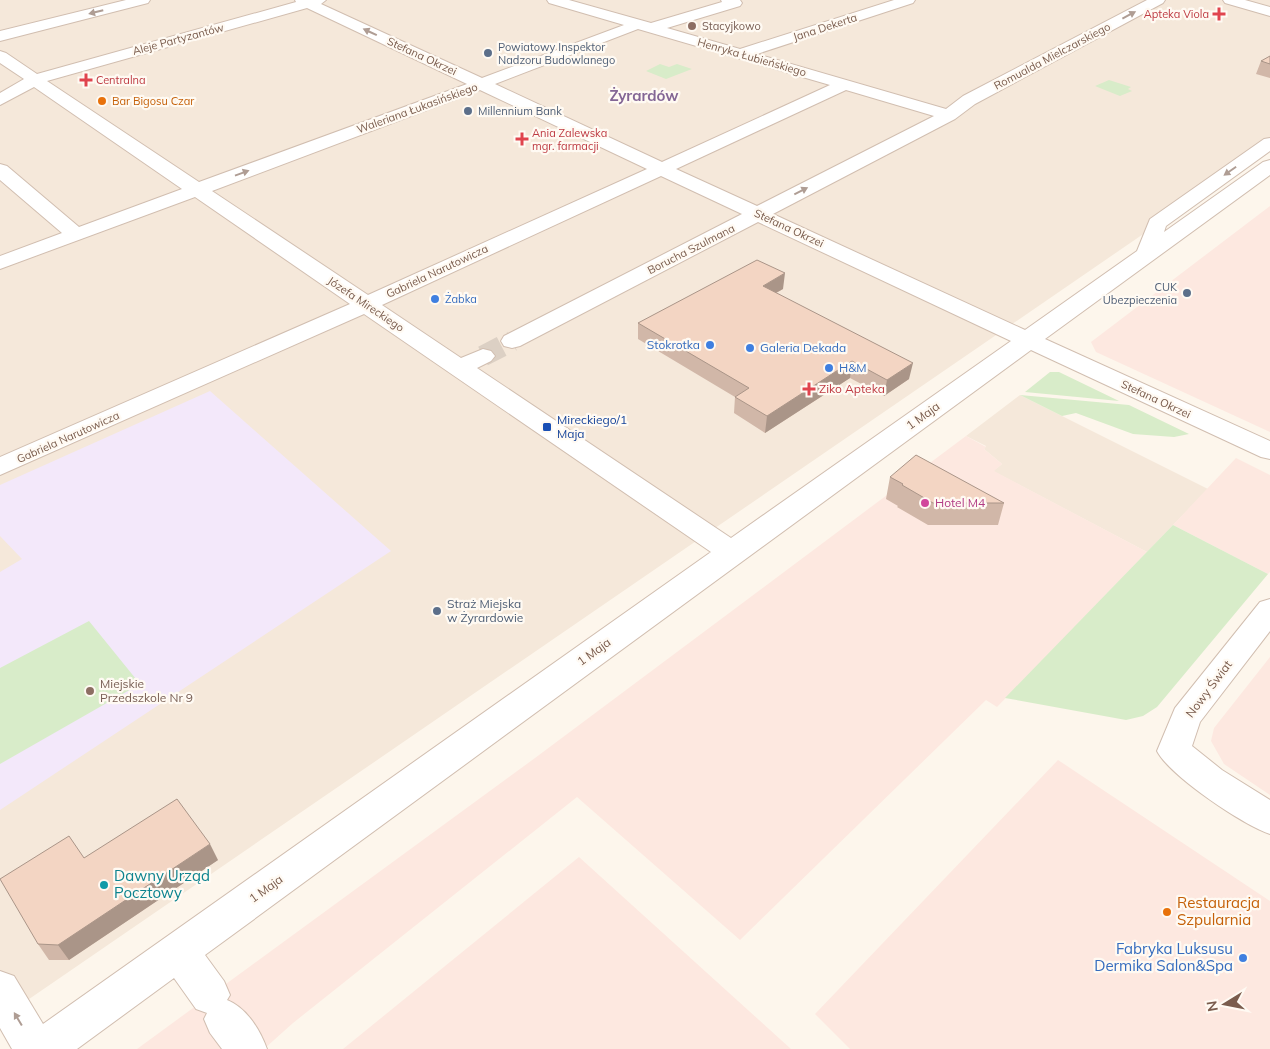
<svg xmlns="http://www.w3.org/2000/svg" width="1270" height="1049" viewBox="0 0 1270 1049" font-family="Mulish,sans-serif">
<rect width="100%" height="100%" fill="#fdf6ec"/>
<path fill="#f5e8da" d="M0,0h1270v147l-1270,872z
M1020,395l188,94 -61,63 -154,-81 9,-7 -18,-15 2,-3 -20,-10z"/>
<path fill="#fde8e0" d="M1270,206v226l-174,-80 -5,-10z
M966,436l20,11 -2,2 18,15 -8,7 153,81 -150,155 -11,-7 -246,240 -163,-143 -284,226 -29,26h-127l398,-291z
M1236,458l34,17v97l-2,2 -95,-49z
M1270,657v138l-46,-31 -13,-23 3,-13z
M1058,760l212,141v148h-420l-35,-35z
M579,857l212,192h-448z"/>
<path fill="#f3e8fa" d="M210,391l181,160 -391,259v-238l22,-13 -22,-23v-51z"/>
<path fill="#d8ecc9" d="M660,64l9,3 8,-3 15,5 -26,10 -20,-8z
M1109,80l22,7 -3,2 4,2 -12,5 -25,-10z
M1050,372h9l60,29 -94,-9z
M1020,395l109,10 60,29 -15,3 -41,-3 -57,-21 -14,3z
M1173,525l95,49 -111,133 -14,9 -17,4 -121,-22z
M89,621l51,63 -140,80v-96z"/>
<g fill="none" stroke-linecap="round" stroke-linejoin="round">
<path stroke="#dcd0c4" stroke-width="21" stroke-dasharray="21 11" stroke-linecap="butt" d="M483,356l29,-15"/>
<defs>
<path id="minor" d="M126,0h24l-2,3 -148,38v-10z
M295,0h31l-5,4 161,74 142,-53 -75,-22 -2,-3h22l82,23 71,-21 -1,-2h19l2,3 -2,3 -73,22 73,21 154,-49h21l-2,3 -156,51 189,55 17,-13 184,-96h18l-2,3 -188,101 -20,15 -182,95 252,116 112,-79 13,-32 114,-80 6,-1v13l-104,75 -2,6 99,-70 7,-2v15l-225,164 225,102v18l-9,-2 -230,-107 -826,605 19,26 6,14 -3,5c20,8 33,30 40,49h-45l-12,-16 -6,-14 3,-6 -11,-4 -22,-31 -97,71h-65l-12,-21v-57l14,5 29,48 668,-472 -347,-238 -364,161v-18l350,-153 -155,-107 -195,72v-13l62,-23 -62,-53v-16l7,2 72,61 103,-38 -148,-102 -34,18v-12l24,-14 -24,-16v-12l6,2 31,21 259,-72zM307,8l160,76 -268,98 -152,-101zM638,29l192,56 -168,77 -167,-78zM480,90l167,79 -279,126 -156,-104zM846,90l88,26 -177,90 -81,-37zM661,176l81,38 -238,122 -3,5 3,5 8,2 8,-2 238,-124 253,119 -280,197 -254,-170 14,-7 4,-5 -4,-5 -8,-2 -22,9 -79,-53z
M1223,0h22l25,7v9l-45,-13z
M1270,599v32l-70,91 -8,24 30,24 48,30v34c-27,-9 -100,-58 -113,-83l18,-43 85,-106z"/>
</defs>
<use href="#minor" stroke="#d1beb0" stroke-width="2"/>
<use href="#minor" fill="#fff" fill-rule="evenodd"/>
</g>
<path fill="#d1b7a8" d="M1270,56v22l-14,-4 5,-13z
M783,289l-7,4 133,86 -25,17 -34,-18 -85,55 -31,-20 1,-16 -97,-58v-16z
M890,477l114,26 -6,22h-70l-31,-18 1,-1 -12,-7z
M84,858l134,2 -149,100h-20l-11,-16z"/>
<path fill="#aa9588" d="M785,273l-2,16 -22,12 2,-15z
M852,361l-2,17 -85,55 2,-17z
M913,363l-4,16 -25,17 3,-16z
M210,844l8,16 -149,100 -11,-15z"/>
<path fill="#f3d5c3" stroke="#aa9588" d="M1270,56v8l-9,-3z
M757,260l28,13 -22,13 150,77 -26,17 -35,-19 -85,55 -32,-19 14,-9 -111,-65z
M916,455l88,48h-71l-31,-18 1,-1 -13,-7z
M177,799l33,45 -152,101 -20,-1 -38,-65 69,-43 15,22z"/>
<defs><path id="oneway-solid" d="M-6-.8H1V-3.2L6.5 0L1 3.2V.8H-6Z" transform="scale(1.25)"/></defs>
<g fill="#af9d94">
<use href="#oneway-solid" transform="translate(96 12) rotate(166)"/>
<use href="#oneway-solid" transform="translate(1129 15) rotate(-28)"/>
<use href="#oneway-solid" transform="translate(370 32) rotate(-155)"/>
<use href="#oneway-solid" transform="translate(1230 171) rotate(145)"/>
<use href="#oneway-solid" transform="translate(242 173) rotate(-20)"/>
<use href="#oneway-solid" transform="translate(801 191) rotate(-27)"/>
<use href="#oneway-solid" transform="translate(18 1019) rotate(-121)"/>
</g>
<g fill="#e0444e" stroke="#fffaf3" stroke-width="2">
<path d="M1216.5 6.5h5v5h5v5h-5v5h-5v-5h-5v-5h5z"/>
<path d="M83.5 72.5h5v5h5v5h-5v5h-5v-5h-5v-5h5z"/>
<path d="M519.5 131.5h5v5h5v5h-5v5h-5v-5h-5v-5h5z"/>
<path d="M806.5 381.5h5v5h5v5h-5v5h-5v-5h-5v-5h5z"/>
</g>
<g fill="#8d6e63" stroke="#fffaf3" stroke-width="2">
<circle cx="692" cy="26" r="5"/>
<circle cx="90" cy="691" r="5"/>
</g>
<g fill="#5c6f8a" stroke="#fffaf3" stroke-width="2">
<circle cx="488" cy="53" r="5"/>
<circle cx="468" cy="111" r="5"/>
<circle cx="1187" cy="293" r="5"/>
<circle cx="437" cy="611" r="5"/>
</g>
<g fill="#e8710a" stroke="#fffaf3" stroke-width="2">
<circle cx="102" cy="101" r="5"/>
<circle cx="1167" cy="912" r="5"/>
</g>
<g fill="#3f7fe0" stroke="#fffaf3" stroke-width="2">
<circle cx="435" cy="299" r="5"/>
<circle cx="710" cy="345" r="5"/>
<circle cx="750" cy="348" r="5"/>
<circle cx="829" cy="368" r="5"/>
<circle cx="1243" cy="958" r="5"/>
</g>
<rect fill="#1a4fb4" stroke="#fffaf3" stroke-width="2" x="542" y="422" width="10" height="10" rx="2.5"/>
<circle fill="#d1479c" stroke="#fffaf3" stroke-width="2" cx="925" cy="503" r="5"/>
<circle fill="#0f9aa8" stroke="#fffaf3" stroke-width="2" cx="104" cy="885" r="5"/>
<g text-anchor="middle" stroke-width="4.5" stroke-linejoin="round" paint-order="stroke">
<g font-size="11" fill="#be3a42" stroke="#fffaf3" text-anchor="start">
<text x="1209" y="18" text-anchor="end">Apteka Viola</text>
<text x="96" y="84">Centralna</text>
<text x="532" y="137">Ania Zalewska<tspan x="532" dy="13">mgr. farmacji</tspan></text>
</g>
<g font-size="11" fill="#785e54" stroke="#fffaf3" text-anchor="start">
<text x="702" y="30">Stacyjkowo</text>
</g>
<g font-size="11" fill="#7a5c4d" stroke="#fffaf3">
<text transform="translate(825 27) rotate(-18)" y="4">Jana Dekerta</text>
<text transform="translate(178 39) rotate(-15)" y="4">Aleje Partyzantów</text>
<text transform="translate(422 56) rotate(25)" y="4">Stefana Okrzei</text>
<text transform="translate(1052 56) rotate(-28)" y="4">Romualda Mielczarskiego</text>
<text transform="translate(752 57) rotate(16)" y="4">Henryka Łubieńskiego</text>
<text transform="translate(417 108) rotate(-20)" y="4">Waleriana Łukasińskiego</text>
<text transform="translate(789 228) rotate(25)" y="4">Stefana Okrzei</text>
<text transform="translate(691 249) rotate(-27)" y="4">Borucha Szulmana</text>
<text transform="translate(437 271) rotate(-25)" y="4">Gabriela Narutowicza</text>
<text transform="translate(366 304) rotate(34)" y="4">Józefa Mireckiego</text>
<text transform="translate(1156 399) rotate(25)" y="4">Stefana Okrzei</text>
<text transform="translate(68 437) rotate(-24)" y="4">Gabriela Narutowicza</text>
</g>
<g font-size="11" fill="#4e5e75" stroke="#fffaf3" text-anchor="start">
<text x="498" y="51">Powiatowy Inspektor<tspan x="498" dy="13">Nadzoru Budowlanego</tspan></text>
<text x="478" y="115">Millennium Bank</text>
<text x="1177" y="291" text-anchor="end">CUK<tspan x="1177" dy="13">Ubezpieczenia</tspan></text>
</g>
<g font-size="11" fill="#c56008" stroke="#fffaf3" text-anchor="start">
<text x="112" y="105">Bar Bigosu Czar</text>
</g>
<g font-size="11" fill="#366cbe" stroke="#fffaf3" text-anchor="start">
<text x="445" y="303">Żabka</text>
</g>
<g font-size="12" fill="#366cbe" stroke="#fffaf3" text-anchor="start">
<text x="700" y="349" text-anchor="end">Stokrotka</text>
<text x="760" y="352">Galeria Dekada</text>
<text x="839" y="372">H&amp;M</text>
</g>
<g font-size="12" fill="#be3a42" stroke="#fffaf3" text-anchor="start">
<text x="819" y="393">Ziko Apteka</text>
</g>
<g font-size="12" fill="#7a5c4d" stroke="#fffaf3">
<text transform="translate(923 416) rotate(-36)" y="4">1 Maja</text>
<text transform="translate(594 652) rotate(-36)" y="4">1 Maja</text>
<text transform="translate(1209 689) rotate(-53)" y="4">Nowy Świat</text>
<text transform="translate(266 889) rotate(-36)" y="4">1 Maja</text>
</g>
<g font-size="12" fill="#164399" stroke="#fffaf3" text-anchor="start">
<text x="557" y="424">Mireckiego/1<tspan x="557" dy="14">Maja</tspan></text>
</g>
<g font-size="12" fill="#b23c85" stroke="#fffaf3" text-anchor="start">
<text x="935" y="507">Hotel M4</text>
</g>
<g font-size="12" fill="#4e5e75" stroke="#fffaf3" text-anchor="start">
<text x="447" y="608">Straż Miejska<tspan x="447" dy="14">w Żyrardowie</tspan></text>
</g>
<g font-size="12" fill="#785e54" stroke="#fffaf3" text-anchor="start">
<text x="100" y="688">Miejskie<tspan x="100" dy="14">Przedszkole Nr 9</tspan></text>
</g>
<g font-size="15" font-weight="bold" fill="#846695" stroke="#fffaf3">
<text x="644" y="101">Żyrardów</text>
</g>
<g font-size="15" fill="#0d838f" stroke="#fffaf3" text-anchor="start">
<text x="114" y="881">Dawny Urząd<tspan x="114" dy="17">Pocztowy</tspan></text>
</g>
<g font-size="15" fill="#c56008" stroke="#fffaf3" text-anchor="start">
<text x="1177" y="908">Restauracja<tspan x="1177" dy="17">Szpularnia</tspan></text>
</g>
<g font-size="15" fill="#366cbe" stroke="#fffaf3" text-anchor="end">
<text x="1233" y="954">Fabryka Luksusu<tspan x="1233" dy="17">Dermika Salon&amp;Spa</tspan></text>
</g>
</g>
<g transform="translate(1225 1004) rotate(260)" stroke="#fffaf3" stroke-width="4" paint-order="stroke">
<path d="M0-4L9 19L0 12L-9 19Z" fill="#7a5c4d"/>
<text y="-8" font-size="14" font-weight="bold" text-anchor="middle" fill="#7a5c4d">N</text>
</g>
</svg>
